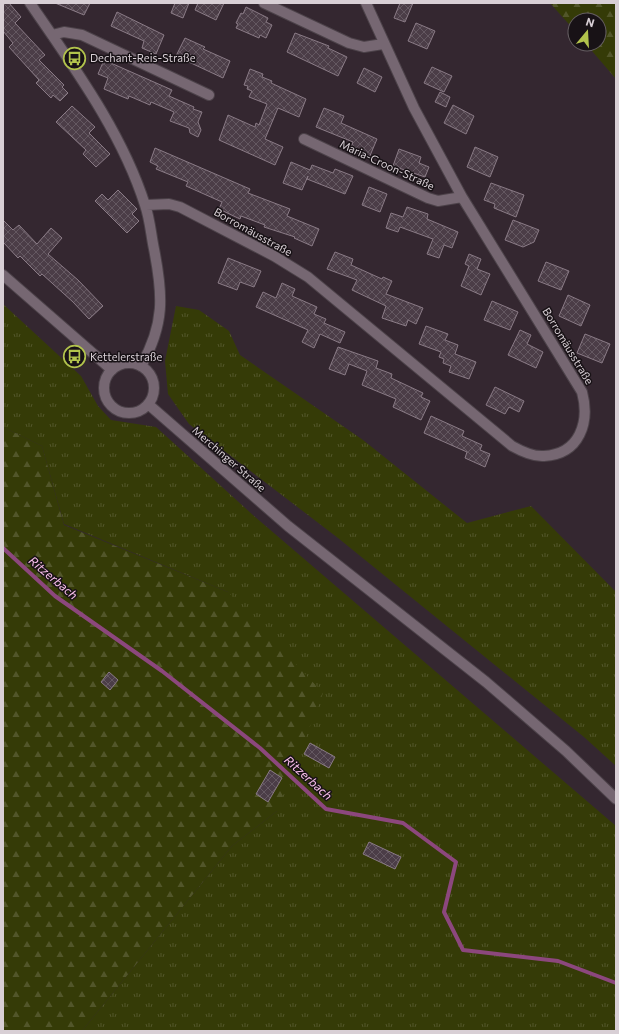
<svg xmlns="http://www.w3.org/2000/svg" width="619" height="1034" viewBox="0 0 619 1034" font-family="Commissioner,sans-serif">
<defs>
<pattern id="grass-tufts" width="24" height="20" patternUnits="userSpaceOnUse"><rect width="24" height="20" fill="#353b07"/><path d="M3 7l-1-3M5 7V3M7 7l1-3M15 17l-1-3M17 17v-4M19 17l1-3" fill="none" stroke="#52562a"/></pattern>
<pattern id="forest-firs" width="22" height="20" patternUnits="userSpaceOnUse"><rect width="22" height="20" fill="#353b07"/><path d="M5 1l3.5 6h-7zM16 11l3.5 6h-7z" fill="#52562a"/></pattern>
<pattern id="building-cross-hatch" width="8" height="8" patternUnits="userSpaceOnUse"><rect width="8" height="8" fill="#4b3d47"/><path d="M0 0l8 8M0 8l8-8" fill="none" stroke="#645861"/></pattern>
</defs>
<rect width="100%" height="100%" fill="#342730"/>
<path fill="url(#grass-tufts)" d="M3,304l78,72 17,30 13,14 45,7 98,89 362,310v205h-534l150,-185 45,-35 -49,-219 -164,-68 -22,-78 -39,-19z
M176,306l23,4 30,21 11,24 123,85 104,83 64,-17 85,86v174l-32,-29 -246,-199 -149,-114 -21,-30 -3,-33z"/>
<path fill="url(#forest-firs)" d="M550,3h66v76l-30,-35h13v-24h-24v11z
M3,427l39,19 22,79 164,67 95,101 -46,118 -45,35 -150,185h-79z"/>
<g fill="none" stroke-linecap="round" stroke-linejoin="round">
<path stroke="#8c477d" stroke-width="4" d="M3,548l52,48 107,75 98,77 66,61 77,14 53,39 -12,50 19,38 95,11 58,22"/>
</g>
<path fill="url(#building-cross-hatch)" stroke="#8a7b86" d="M3,3h6l12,14 -6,6 30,32 -6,5 25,25 -2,2 6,6 -8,8 -7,-6 -2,3 -15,-15 3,-3 -30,-33 4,-4 -10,-12z
M55,3h35l-6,12z
M175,3h14l-6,15 -12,-5z
M198,3h26l-8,17 -21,-10z
M400,3h13l-8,19 -11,-4z
M246,7l22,11 -2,4 6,3 -6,13 -6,-3 -1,3 -23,-10 2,-4 -2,-1 5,-10 2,1z
M117,12l47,23 -8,19 -14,-6 2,-7 -33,-15z
M416,23l19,8 -8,18 -19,-8z
M295,33l34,13 -1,2 19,9 -9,19 -51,-24z
M185,38l20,9 -2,2 27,12 -7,17 -47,-22z
M104,60l68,30 -3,6 25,11 -1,2 9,3 -4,10 3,8 -3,7 -8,-4 -1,-5 -19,-7 4,-9 -23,-10 -1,3 -21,-9 -1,3 -24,-10 4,-11 -10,-4z
M432,67l20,9 -8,16 -20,-9z
M364,68l18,9 -7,15 -18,-9z
M250,69l13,5 -1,3 10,4 -1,2 35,16 -7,18 -21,-9 -13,31 18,8 -8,18 -56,-25 9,-25 27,12 1,-4 3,2 8,-21 -18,-7 3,-6 -5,-2 1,-3 -4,-1z
M440,92l10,5 -4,10 -11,-5z
M453,105l21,11 -8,18 -22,-11z
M72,106l23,21 -6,6 21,21 -14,13 -13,-13 3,-4 -30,-28z
M324,108l20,8 -3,7 36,16 -8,19 -19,-8 3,-8 -37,-15z
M475,147l23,10 -8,20 -23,-10z
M155,148l95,41 -2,4 42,16 -3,7 32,13 -7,17 -18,-8 1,-1 -31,-10 1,-2 -24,-9 -1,3 -21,-10 3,-7 -36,-16 2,-4 -32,-13 2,-3 -8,-4z
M399,149l22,8 -2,6 10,4 -4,10 -32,-11z
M291,162l19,8 2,-5 21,8 2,-4 18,7 -8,18 -38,-15 1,-3 -6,14 -19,-7z
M491,183l33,12 -8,22 -22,-9 1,-4 -11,-4z
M369,187l18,7 -7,18 -18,-7z
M118,190l19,19 -5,5 7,7 -12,12 -32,-32 7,-7 6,6z
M407,207l21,7 -1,5 31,13 -6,16 -8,-3 -5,13 -12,-4 6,-15 -33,-12 -2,5 -12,-4 5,-15 12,4z
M3,220l10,10 6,-5 18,19 14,-16 11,10 -14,16 30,26 25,26 -14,13 -16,-17 -31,-28 -2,2 -20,-20 -2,2 -15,-16z
M513,220l26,10 -5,12 -11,5 -18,-7z
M335,252l18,7 -2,6 31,14 1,-2 9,4 -6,13 37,14 -7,16 -8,-4 -2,6 -24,-8 4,-12 -34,-16 5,-10 -30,-11z
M469,254l12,5 -4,10 13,5 -9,21 -20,-9 8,-20 -4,-2z
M228,258l33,13 -7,16 -14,-5 -3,8 -19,-7z
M546,262l23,9 -8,19 -23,-9z
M282,283l13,6 -3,7 25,11 -3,7 12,5 -2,4 21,9 -5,11 -20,-9 -6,14 -12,-6 6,-12 -52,-23 7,-15 13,6z
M568,295l22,10 -9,21 -22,-10z
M492,301l26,11 -8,18 -26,-10z
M426,326l22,8 -3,6 13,5 -3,9 21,8 -7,17 -20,-7 2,-6 -8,-3 1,-4 -5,-2 2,-5 -22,-8z
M520,330l11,5 -4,9 16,8 -7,16 -28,-13z
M585,334l25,10 -8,19 -25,-10z
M338,347l40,14 -2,7 16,6 -1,4 32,15 -2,4 9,4 -9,19 -28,-13 3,-8 -34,-14 5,-14 -18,-7 -4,11 -16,-6z
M495,387l29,14 -5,11 -10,-5 -4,7 -19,-9z
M431,416l33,15 -2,5 20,9 -2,5 10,4 -5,13 -20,-9 2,-6 -43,-19z
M109,672l9,8 -8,10 -9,-8z
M310,743l25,14 -6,11 -25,-14z
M270,770l12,8 -14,24 -12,-8z
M369,842l32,15 -6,12 -32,-15z"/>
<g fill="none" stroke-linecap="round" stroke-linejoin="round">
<defs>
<path id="minor" d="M30,3c43,63 92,129 115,202 5,14 6,30 9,44 9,46 11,75 -13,117
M264,3l85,40 15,4 19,-3
M52,35l12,-3 18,3 127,60
M304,139l124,59 10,3 24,-4
M146,205l23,-1 11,3 94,49 34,21 204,169c9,5 21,11 32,10 36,-2 46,-34 38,-64l-120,-195 -48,-89 -48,-105"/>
<path id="tertiary" d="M3,275l109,95
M104 388a25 25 0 1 1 50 0a25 25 0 1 1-50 0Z
M148,404l140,122 198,156 80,69 50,48"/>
</defs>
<use href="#minor" stroke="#4c4249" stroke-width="12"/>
<use href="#tertiary" stroke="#4c4249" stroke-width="12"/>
<use href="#minor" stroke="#766772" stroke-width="10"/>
<use href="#tertiary" stroke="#766772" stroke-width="10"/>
</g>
<defs>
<symbol id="bus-ring" viewBox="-11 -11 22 22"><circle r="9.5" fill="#181216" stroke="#b2c34c" stroke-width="1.5"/><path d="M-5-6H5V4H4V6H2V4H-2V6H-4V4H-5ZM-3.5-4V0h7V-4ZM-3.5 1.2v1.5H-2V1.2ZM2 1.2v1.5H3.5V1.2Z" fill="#b2c34c"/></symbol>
</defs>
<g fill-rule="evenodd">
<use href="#bus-ring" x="62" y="46" width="25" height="25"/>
<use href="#bus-ring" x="62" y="344" width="25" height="25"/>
</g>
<g text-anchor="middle" stroke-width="3" stroke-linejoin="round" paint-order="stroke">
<g font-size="11" fill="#d8cfd5" stroke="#181216" text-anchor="start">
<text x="90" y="62">Dechant-Reis-Straße</text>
<text x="90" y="361">Kettelerstraße</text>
</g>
<g font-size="11" fill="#d8cfd5" stroke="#181216">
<text transform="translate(387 165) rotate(25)" y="4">Maria-Croon-Straße</text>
<text transform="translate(253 232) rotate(29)" y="4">Borromäusstraße</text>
<text transform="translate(568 346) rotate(59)" y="4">Borromäusstraße</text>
<text transform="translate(229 459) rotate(41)" y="4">Merchinger Straße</text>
</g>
<g font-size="12" font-style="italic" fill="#fbc0ec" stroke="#181216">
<text transform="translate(53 578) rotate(40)" y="4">Ritzerbach</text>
<text transform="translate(308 778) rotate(42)" y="4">Ritzerbach</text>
</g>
</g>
<rect width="619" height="1034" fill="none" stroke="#d8cfd5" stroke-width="8"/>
<g transform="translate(587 32) rotate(18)"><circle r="19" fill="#181216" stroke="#655e62"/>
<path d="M0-3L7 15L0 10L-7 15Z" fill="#b2c34c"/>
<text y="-6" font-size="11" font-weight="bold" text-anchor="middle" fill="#d8cfd5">N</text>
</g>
</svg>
